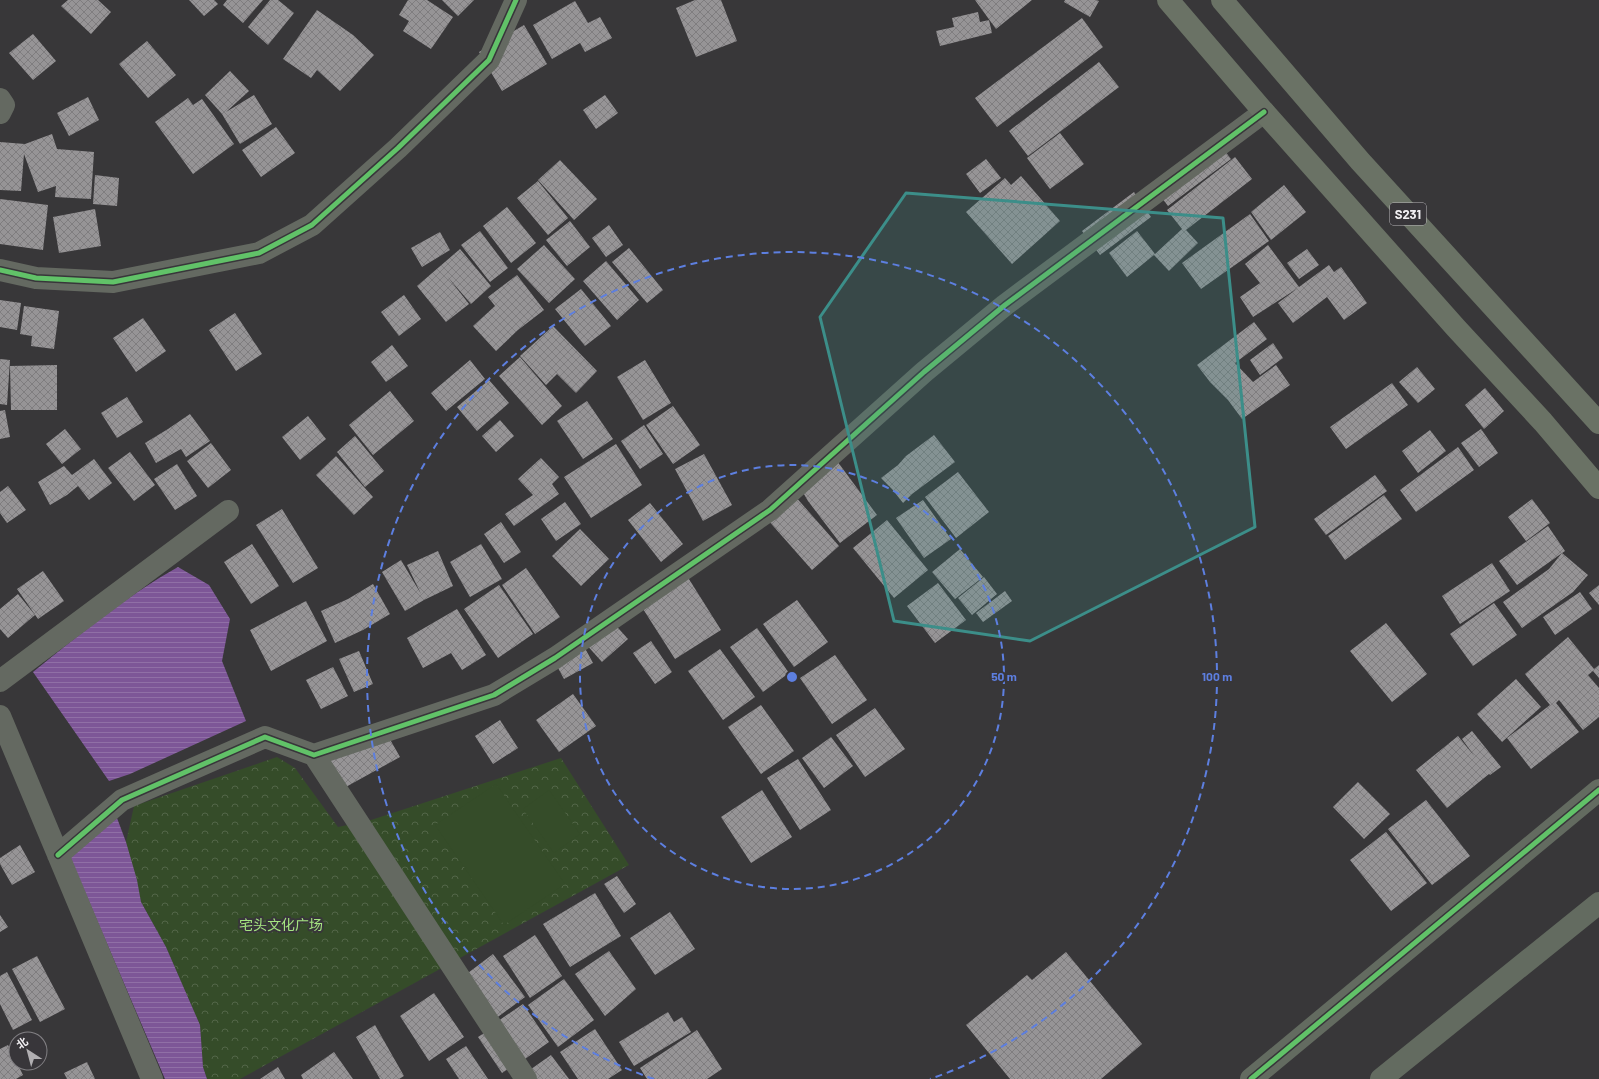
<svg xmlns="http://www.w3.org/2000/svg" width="1599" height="1079" viewBox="0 0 1599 1079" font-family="Barlow,'Noto Sans SC',sans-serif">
<defs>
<pattern id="forest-crowns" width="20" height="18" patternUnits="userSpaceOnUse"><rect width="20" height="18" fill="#354c29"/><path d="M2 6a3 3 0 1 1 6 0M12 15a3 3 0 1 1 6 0" fill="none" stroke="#536648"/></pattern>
<pattern id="water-rules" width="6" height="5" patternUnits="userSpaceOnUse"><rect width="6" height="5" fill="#7d5697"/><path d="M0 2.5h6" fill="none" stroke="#906fa6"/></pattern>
<pattern id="building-cross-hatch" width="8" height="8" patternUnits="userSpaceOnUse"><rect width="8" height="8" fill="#969496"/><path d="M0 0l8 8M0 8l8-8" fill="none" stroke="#7f7d7f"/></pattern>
</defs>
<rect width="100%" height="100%" fill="#383739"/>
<path fill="url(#forest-crowns)" d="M277,757l18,11 43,59 33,-7 190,-62 68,107 -389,214h-33l-4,-12 -3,-42 -34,-78 -25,-45 -15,-60 8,-36z"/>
<path fill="#354c29" d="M496,784l69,100 -61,41 -69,-100z
M549,790l31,44 -26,19 -31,-44z"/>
<path fill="url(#water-rules)" d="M178,567l31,18 21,34 -8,42 24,60 -116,53 -21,7 -76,-109c46,-37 93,-76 145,-105z
M117,818l9,24 11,38 4,22 25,45 34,78 3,42 4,12h-42l-96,-224z"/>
<path fill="url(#building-cross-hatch)" d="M68,0h30l13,12 -20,22 -30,-28z
M189,0h25l4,4 -14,12z
M227,0h36l-20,23 -20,-18z
M270,0h8l16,13 -26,32 -20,-18z
M408,0h19l26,17 -22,32 -28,-18 6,-10 -10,-6z
M442,0h32l-16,16z
M695,0h26l16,41 -41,16 -20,-49z
M975,0h57l-36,29z
M1065,0h31l3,1 -9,16 -26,-15z
M575,1l13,22 12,-6 12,21 -27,14 -5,-9 -28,16 -19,-34z
M317,10l36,25 21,20 -34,36 -23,-21 -6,8 -28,-19z
M978,12l2,10 9,-2 3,13 -52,13 -4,-15 18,-4 -2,-9z
M1082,18l21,29 -106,80 -22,-29z
M524,25l23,39 -45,27 -23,-39z
M33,34l23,27 -23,19 -24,-27z
M147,41l29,34 -28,23 -29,-34z
M1099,62l20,25 -91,69 -19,-25z
M230,71l19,20 -23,21 28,-17 18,29 -32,20 -18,-30 -17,-19z
M605,95l13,18 -22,16 -13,-19z
M88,97l11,23 -30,16 -12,-23z
M188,98l5,7 9,-6 32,45 -41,30 -38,-52z
M276,127l19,26 -34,24 -19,-27z
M1060,133l24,31 -34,25 -23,-31z
M52,134l5,15 37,3 -3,47 -36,-2 1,-11 -18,6 -14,-38 -3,37 -21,-1v-48l25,2z
M1215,138l16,21 -63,47 -16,-21z
M1235,157l17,22 -66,51 12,13 -29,28 -15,-16 -27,22 -18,-24 28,-22 18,23 27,-25 -15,-19z
M986,159l15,19 -21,15 -14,-19z
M560,160l37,39 -23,21 -36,-40z
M95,175l24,3 -2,28 -24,-2z
M1021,176l39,45 -48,43 -46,-52 39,-34 6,7z
M538,181l30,37 -20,17 -31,-37z
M1284,185l22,27 -35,28 -20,-28z
M1134,192l17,25 -51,38 -18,-24z
M0,199l48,6 -5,45 -43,-6z
M507,207l29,36 -25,20 -28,-37z
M95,209l6,37 -42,7 -6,-36z
M1250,214l19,27 -68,48 -19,-26z
M570,221l20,26 -23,19 -21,-26z
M609,225l14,20 -17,12 -14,-19z
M480,231l28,37 -18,14 -29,-37z
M440,232l10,18 -28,17 -11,-19z
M544,245l31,34 -26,24 -32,-34z
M1268,245l31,42 30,-22 5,7 7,-5 26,36 -23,17 -17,-23 -34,26 -15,-20 20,-15 -45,29 -13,-20 20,-14 -15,-19z
M629,248l34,42 -16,13 -35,-41z
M460,249l31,37 -20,18 -24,-28 22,28 -23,18 -29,-36z
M1307,249l12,16 -20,14 -12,-16z
M606,261l33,39 -22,20 -34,-39z
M517,275l27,35 -26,20 -22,21 -23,-25 22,-20 -7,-9z
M581,289l30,37 -26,20 -30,-37z
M404,295l17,24 -22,17 -18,-24z
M0,300l21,3 -4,27 -17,-3z
M24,306l35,5 -5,38 -23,-3 1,-10 -12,-2z
M235,313l27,41 -26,17 -27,-41z
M143,318l23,33 -30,21 -23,-34z
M1254,322l13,17 -32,24 18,19 23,-17 14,20 -48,34 -14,-19 -18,-18 -13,-17z
M553,326l44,45 -21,22 -19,-19 -11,11 -26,-29z
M1273,343l10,15 -23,17 -10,-15z
M392,345l16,21 -22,16 -15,-20z
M520,357l42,49 -20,19 -43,-49z
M0,359l10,1 -3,45 -7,-1z
M470,360l15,19 -39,32 -15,-18z
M645,360l26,43 -28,17 -26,-43z
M57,365v45h-46l-1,-44z
M1417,367l18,22 -17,14 -19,-21z
M489,380l20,23 -32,28 -20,-24z
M1392,383l16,22 -62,44 -16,-22z
M1485,388l19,23 -20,18 -19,-24z
M390,391l24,30 -41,34 -24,-30z
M127,397l16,25 -26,16 -16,-25z
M587,401l26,38 -30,20 -26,-38z
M673,406l27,39 -27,19 -27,-39z
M5,410l5,27 -10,2v-28z
M190,414l20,27 -24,16 -5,-8 -25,14 -11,-20 23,-14z
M308,416l18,23 -26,21 -18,-23z
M500,420l14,16 -18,16 -14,-16z
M644,425l19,29 -23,15 -19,-28z
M65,429l16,20 -19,15 -16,-20z
M1481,429l17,24 -19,14 -18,-24z
M1430,430l16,21 -28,22 -16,-22z
M934,435l21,27 -43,32 -9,9 -11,-14 -11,-11 17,-13 8,-9z
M355,436l29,35 -19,16 -28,-35z
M211,443l20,27 -23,18 -21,-27z
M616,444l26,41 -51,33 -27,-41z
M1458,447l16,23 -58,42 -16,-22z
M130,452l25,33 -21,16 -26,-33z
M704,454l28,51 -29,16 -28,-52z
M336,456l37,41 -19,18 -38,-40z
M541,458l18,19 -7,7 7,10 -45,32 -9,-12 28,-19 -15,-16z
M94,459l18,24 -23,17 -11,-14 -11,9 -17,10 -12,-23 26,-16 8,9z
M837,461l40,54 -37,28 -32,-42 -10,-17z
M177,464l20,32 -22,14 -21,-31z
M958,472l31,40 -33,26 -31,-41z
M1375,475l12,16 -61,44 -12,-16z
M8,486l18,24 -19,13 -7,-10v-21z
M794,495l45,51 -27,24 -45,-51z
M1384,495l18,24 -57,41 -17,-24z
M1532,499l18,24 -24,18 -18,-24z
M923,500l28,39 -27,19 -28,-40z
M565,502l16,22 -25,17 -15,-22z
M650,503l33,41 -22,18 -33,-42z
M282,509l36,59 -25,15 -37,-58z
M887,520l41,50 -34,28 -41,-50z
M501,522l20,30 -17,11 -20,-29z
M1548,526l17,25 -48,34 -18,-24z
M580,529l29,30 -28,27 -29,-30z
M252,544l27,42 -28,18 -27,-42z
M481,544l21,35 -32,18 -20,-35z
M960,549l23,28 -28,22 -23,-27z
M438,551l15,35 -29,14 -19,11 -23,-39 19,-12 20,34 -14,-29z
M1562,553l26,22 -15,17 -51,36 -19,-26 46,-33z
M1492,563l18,28 -50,33 -18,-28z
M526,568l34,49 -25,17 -33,-49z
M682,568l39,62 -46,29 -39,-61z
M43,571l21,30 -26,18 -21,-30z
M984,577l13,17 -25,21 -14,-17z
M938,583l28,37 -31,23 -28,-37z
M373,584l17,30 -27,16 -28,13 -14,-32 27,-12z
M499,585l34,49 -35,24 -34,-49z
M1599,585v20l-10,-12z
M1005,591l7,10 -29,21 -7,-9z
M1580,592l12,17 -37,26 -12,-18z
M18,594l17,21 -27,23 -8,-9v-20z
M797,600l31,42 -34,25 -31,-43z
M306,601l21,40 -56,30 -21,-41z
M1494,603l23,32 -44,31 -23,-32z
M457,609l29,46 -24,15 -11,-17 -28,15 -16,-30z
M610,619l18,20 -26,23 -18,-20z
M1386,623l41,51 -35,28 -42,-51z
M757,628l32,45 -26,19 -33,-45z
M1568,637l26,32 5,-4v13l-6,-7 -5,4 11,13v29l-16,13 -24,-30 -3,3 23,29 -48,37 -24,-31 43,-33 -25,-31z
M580,639l13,24 -29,16 -13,-24z
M651,641l21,31 -17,12 -22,-31z
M720,649l35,48 -32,23 -35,-49z
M359,651l14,33 -19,8 -15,-33z
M835,655l32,45 -35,24 -32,-46z
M333,667l15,29 -27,13 -15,-29z
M1516,679l25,28 -39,35 -25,-28z
M573,694l23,32 -37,26 -23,-32z
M761,705l33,46 -33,23 -33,-47z
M875,708l30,41 -40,28 -29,-42z
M500,720l18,28 -25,16 -18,-28z
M383,727l17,30 -56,31 -17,-30z
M1472,731l29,36 -11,8 -1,-1 -42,34 -31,-38 42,-34 17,21 -13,-18z
M831,737l22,29 -29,22 -22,-30z
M798,759l33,51 -31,20 -33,-52z
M1358,782l32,32 -26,25 -31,-32z
M762,790l30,47 -41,26 -30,-46z
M1426,800l44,56 -38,29 -44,-56z
M1386,832l41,51 -36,28 -41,-51z
M20,845l15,27 -23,13 -12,-21v-6z
M617,876l19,28 -12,9 -20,-29z
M595,893l26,43 -51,31 -27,-43z
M670,912l25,37 -40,26 -25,-37z
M0,915l8,12 -8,5z
M535,935l27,41 -32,22 -27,-42z
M609,951l27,38 -31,27 -30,-42z
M1066,952l76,92 -41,35h-91l-44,-54 61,-50 5,5z
M493,954l32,43 -30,22 -31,-43z
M37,956l28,53 -25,13 -28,-53z
M7,972l25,48 -19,10 -13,-26v-28z
M564,979l30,41 -36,27 -30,-42z
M434,993l30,44 -35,24 -29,-45z
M523,1004l26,38 -24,17 -27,-38z
M668,1012l6,10 8,-5 9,15 -57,34 -15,-24z
M498,1024l24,36 -20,13 -24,-36z
M375,1025l29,51 -5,3h-19l-24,-42z
M595,1029l27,41 -14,9h-30l-18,-27z
M697,1030l25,39 -15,10h-60l-7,-11z
M8,1045l15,30 -7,4h-16v-30z
M466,1046l22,33h-29l-13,-20z
M334,1052l19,27h-50l-2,-4z
M551,1055l18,24h-52z
M87,1062l8,17h-28l-3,-6z
M278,1067l7,12h-25z"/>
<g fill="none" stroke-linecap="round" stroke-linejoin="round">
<path stroke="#646961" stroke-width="22" d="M0,99l4,6 -4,8
M0,270l36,8 77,4 146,-29 53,-28 86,-77 91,-88 27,-60
M0,681l228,-170
M0,716l152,363
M314,755l212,324
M58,855l64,-55 143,-63 49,18 180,-60 61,-37 215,-148 154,-138 81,-67 259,-193"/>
<path stroke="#636b60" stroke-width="22" d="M1251,1079l348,-289
M1381,1079l218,-176"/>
<path stroke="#6a7265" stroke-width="22" d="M1168,0l96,112 192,216 87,94 56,66
M1222,0l138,161 239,262"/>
<defs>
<path id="cycleway" d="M0,270l36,8 77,4 146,-29 53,-28 86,-77 91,-88 27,-60
M58,855l64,-55 143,-63 49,18 180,-60 61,-37 215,-148 154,-138 81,-67 259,-193
M1251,1079l348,-289"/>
</defs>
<use href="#cycleway" stroke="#38363a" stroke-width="8"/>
<use href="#cycleway" stroke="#61c268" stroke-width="5"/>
</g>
<path fill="#3c8e89" fill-opacity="0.2" stroke="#3c8e89" stroke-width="3" stroke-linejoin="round" d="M906,193l317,25 32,309 -225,114 -136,-20 -74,-304z"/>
<g fill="none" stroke="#5d7fe0" stroke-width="2" stroke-dasharray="7 5">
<circle cx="792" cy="677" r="212"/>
<path d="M654 1079A425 425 0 1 1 930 1079"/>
</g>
<g text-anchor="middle" stroke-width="4" stroke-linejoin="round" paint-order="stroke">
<rect fill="#38363a" stroke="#bab8bc" stroke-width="1" x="1390" y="203" width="36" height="22" rx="3"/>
<g font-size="13" font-weight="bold" fill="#f2f0f3">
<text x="1408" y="219">S231</text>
</g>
<g font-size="14" fill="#a5e581" stroke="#38363a">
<text x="281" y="930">宅头文化广场</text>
</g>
</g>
<circle cx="792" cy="677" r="6" fill="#5d7fe0" stroke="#38363a" stroke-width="2"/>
<g font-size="12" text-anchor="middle" font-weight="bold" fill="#5d7fe0" stroke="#38363a" stroke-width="4" stroke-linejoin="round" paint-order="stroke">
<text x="1004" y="681">50 m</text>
<text x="1217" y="681">100 m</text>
</g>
<g transform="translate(28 1051) rotate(324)"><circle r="19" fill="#38363a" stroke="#828084"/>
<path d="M0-3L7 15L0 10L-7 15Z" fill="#b1afb2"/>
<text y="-6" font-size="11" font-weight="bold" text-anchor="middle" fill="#f2f0f3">北</text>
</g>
</svg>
